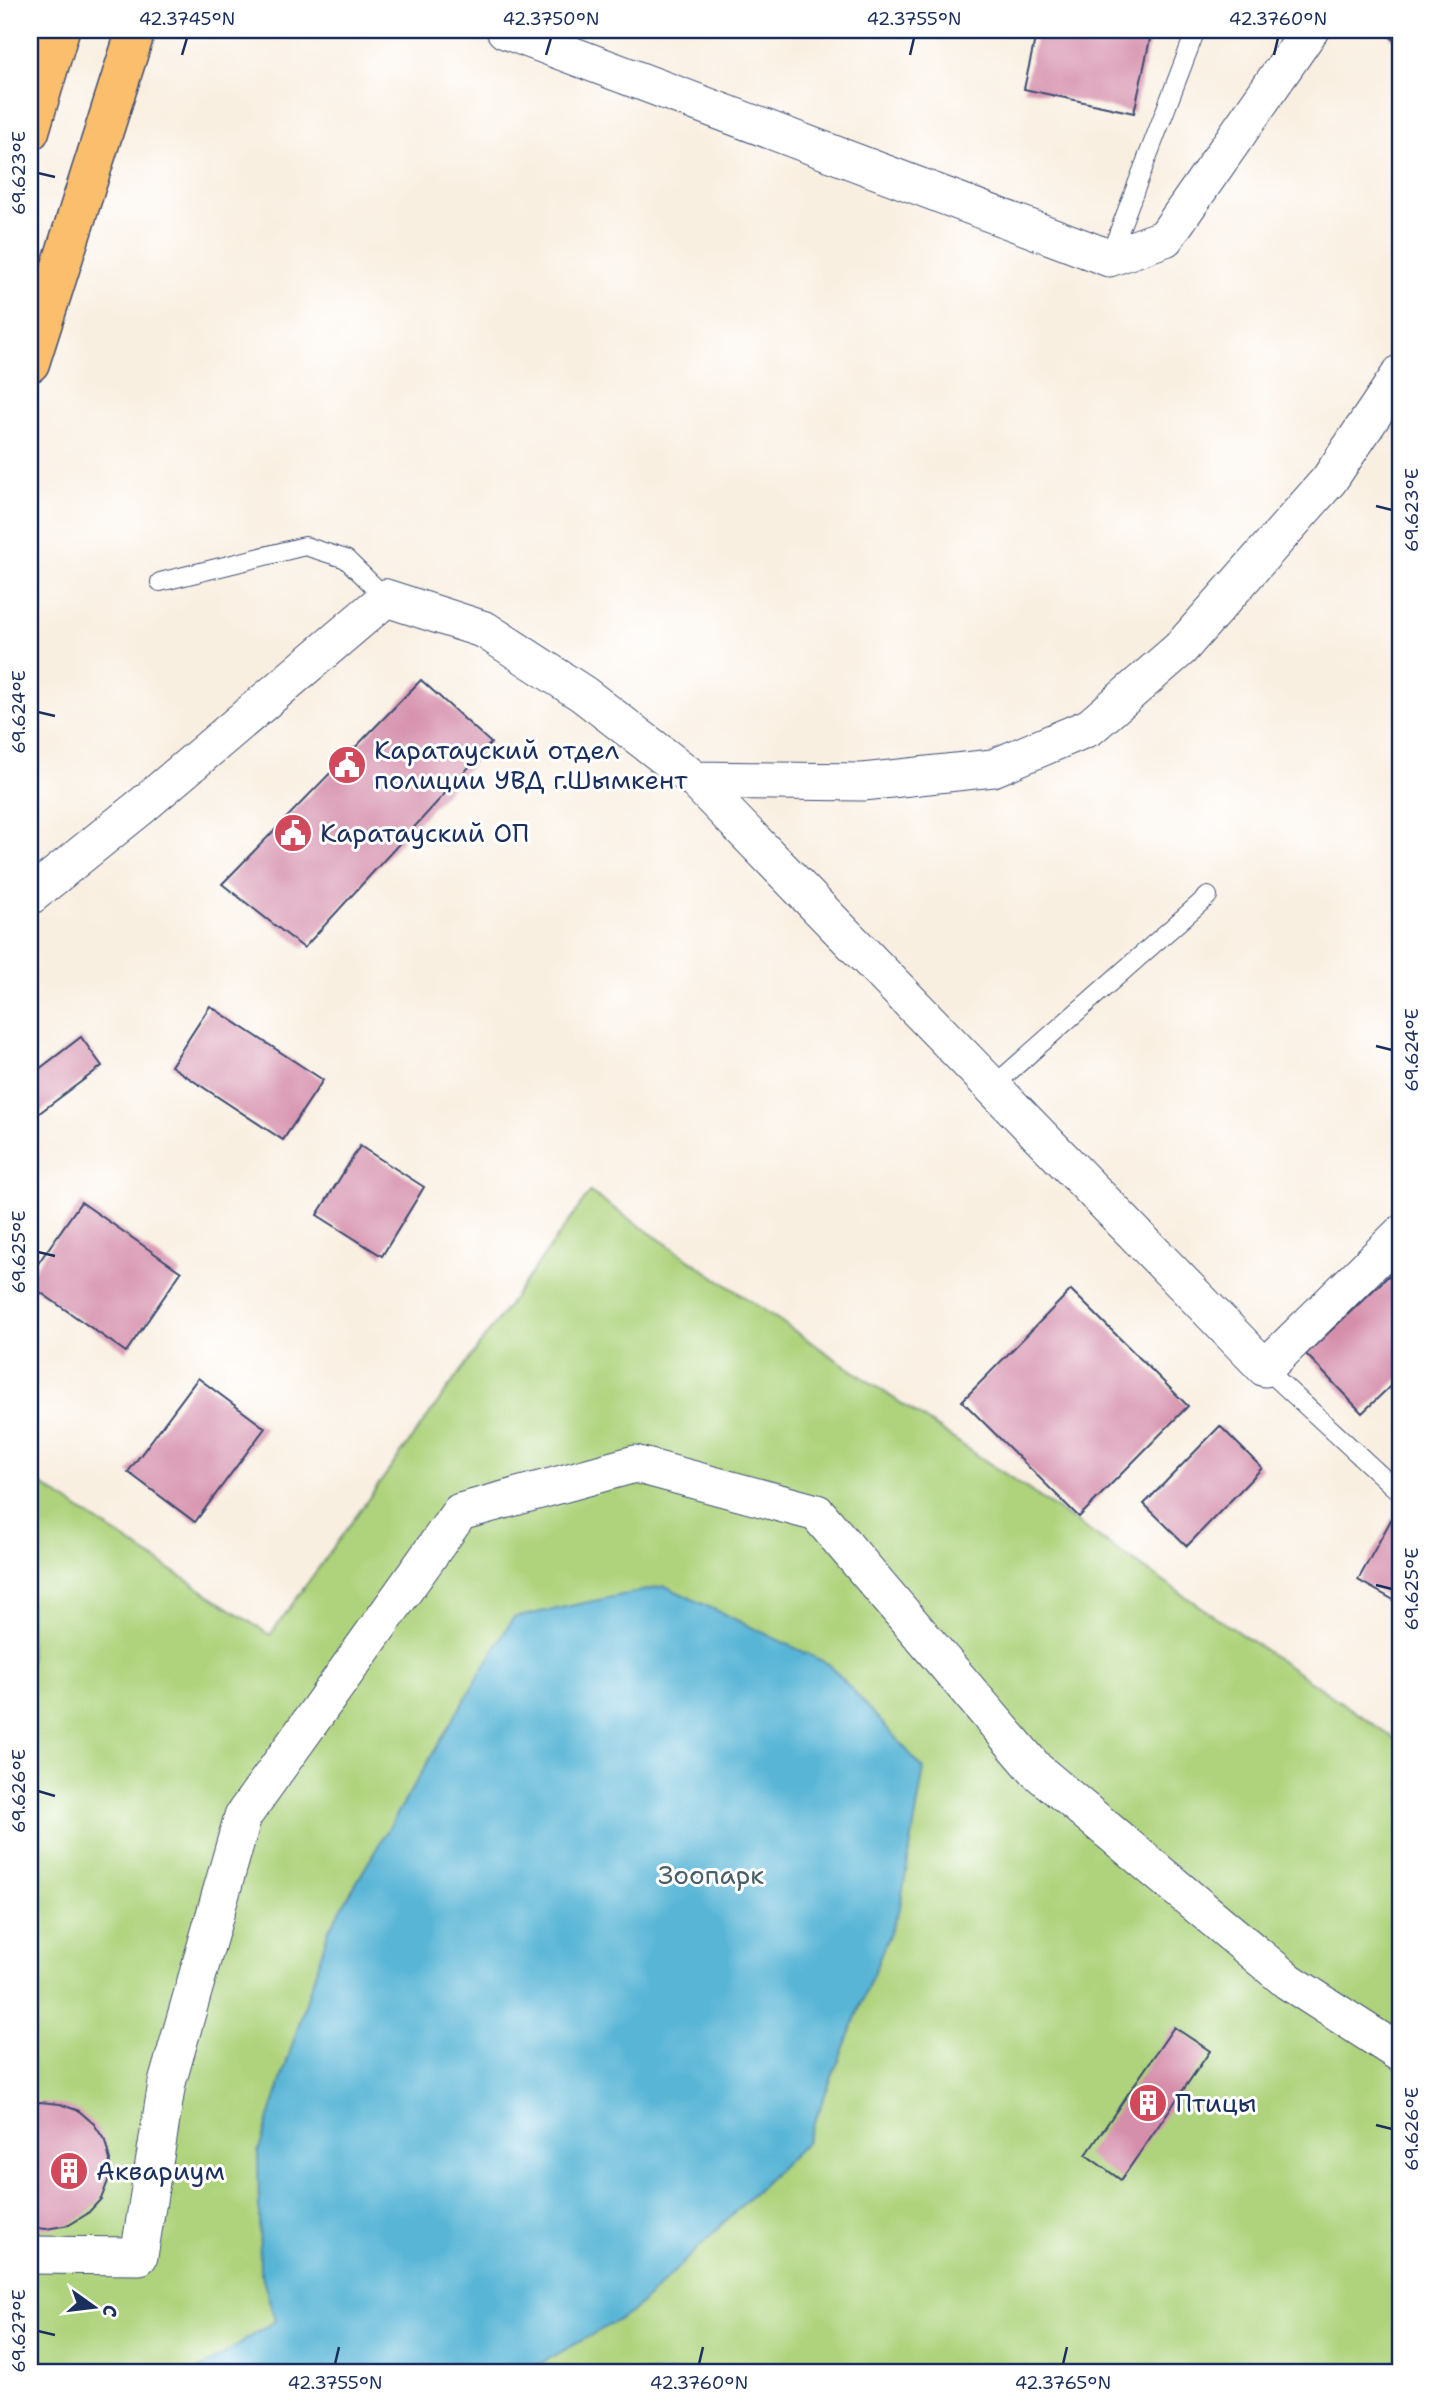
<svg xmlns="http://www.w3.org/2000/svg" width="1431" height="2402" viewBox="0 0 1431 2402" font-family="'Shantell Sans',sans-serif">
<rect width="100%" height="100%" fill="#fff"/>
<filter id="ink" filterUnits="userSpaceOnUse"><feTurbulence type="fractalNoise" baseFrequency=".0143" numOctaves="2"/><feDisplacementMap in="SourceGraphic" scale="14" xChannelSelector="R" yChannelSelector="G"/><feConvolveMatrix kernelMatrix="1 2 1 2 8 2 1 2 1" color-interpolation-filters="sRGB"/></filter>
<filter id="wash" filterUnits="userSpaceOnUse"><feTurbulence type="fractalNoise" baseFrequency=".00686" numOctaves="4" result="noise"/><feDisplacementMap in="SourceGraphic" scale="28" xChannelSelector="R" yChannelSelector="G"/><feGaussianBlur stdDeviation="1.57" result="paint"/><feColorMatrix in="noise" values="0 0 0 0 0 0 0 0 0 0 0 0 0 0 0 0 0 1.4 0 .05"/><feComposite in="paint" operator="in"/></filter>
<g filter="url(#wash)">
<rect width="100%" height="100%" fill="#f9efe1"/>
<path fill="#aed37c" stroke="#64816d" stroke-width="2" d="M590,1192l811,551v629h-1371v-895l240,158z"/>
<path fill="#58b5d6" stroke="#3a729a" stroke-width="2" d="M665,1586l164,78 95,105 -24,138 -94,235 -173,170 -108,60h-329l79,-51 -15,-52 -2,-116 71,-224 184,-311z"/>
<g id="blocks">
<path fill="#d58fab" d="M1037,30h115l-18,83 -110,-24z
M1385,30h16v18z
M421,680l70,63 -187,205 -82,-64z
M210,1006l113,74 -40,60 -112,-74z
M81,1037l21,29 -72,54v-44z
M360,1146l64,41 -42,69 -65,-41z
M81,1202l100,70 -55,80 -96,-67v-10z
M1401,1264v112l-39,37 -56,-59z
M1071,1290l117,116 -109,111 -117,-116z
M198,1378l67,50 -70,94 -67,-50z
M1220,1426l42,42 -75,78 -43,-42z
M1392,1518l9,5v81l-43,-24z
M1174,2027l36,24 -89,129 -35,-25z
M40,2102l20,2 19,7 15,13 11,17 5,19 -2,21 -7,18 -14,15 -18,11 -23,4 -16,-2v-122z"/>
</g>
</g>
<g filter="url(#ink)">
<use href="#blocks" fill-opacity="0" stroke="#3c4c72" stroke-width="2"/>
<g fill="none" stroke-linecap="round" stroke-linejoin="round">
<defs>
<path id="service" d="M1110,255l86,-225
M160,582l145,-36 41,13 40,39
M992,1087l216,-191
M1265,1368l136,126"/>
<path id="minor" d="M505,30l604,228 56,-20 145,-208
M695,780l168,2 130,-14 97,-41 90,-78 149,-169 72,-107
M30,896l113,-91 243,-207 99,32 98,64 112,86 570,588 136,-134
M30,2255l109,1 28,-173 76,-267 217,-304 175,-48 182,49 219,257 252,211 113,73"/>
<path id="primary" d="M30,131l30,-101
M30,363l106,-333"/>
</defs>
<use href="#service" stroke="#3c4c72" stroke-width="20"/>
<use href="#minor" stroke="#3c4c72" stroke-width="39"/>
<use href="#primary" stroke="#3c4c72" stroke-width="41"/>
<use href="#service" stroke="#fff" stroke-width="18"/>
<use href="#minor" stroke="#fff" stroke-width="37"/>
<use href="#primary" stroke="#fabe6d" stroke-width="38"/>
</g>
</g>
<path fill="none" stroke="#1b2f5e" stroke-width="2.5" d="M182,55l5,-17M546,55l5,-17M910,55l4,-17M1274,55l4,-17M38,173l17,4M1376,506l16,4M38,712l17,4M1376,1046l16,4M38,1252l17,4M1376,1585l16,4M38,1791l17,5M1376,2125l16,4M38,2331l17,4M335,2364l4,-17M699,2364l4,-17M1063,2364l4,-17"/>
<defs>
<symbol id="civic-disc" viewBox="-11 -11 22 22"><circle r="9.5" fill="#d1495b" stroke="#fff"/><path d="M-.6-6.5H3V-4.5H.6V-3L4-1V1h2V6H-6V1h2V-1L-.6-3ZM-1.2 2.5V6h2.4V2.5Z" fill="#fff"/></symbol>
<symbol id="building-disc" viewBox="-11 -11 22 22"><circle r="9.5" fill="#d1495b" stroke="#fff"/><path d="M-4-6H4V6H1V3H-1V6H-4ZM-2.5-4.3h1.7v1.8h-1.7ZM.8-4.3h1.7v1.8H.8ZM-2.5-1h1.7V.8h-1.7ZM.8-1h1.7V.8H.8Z" fill="#fff"/></symbol>
</defs>
<g fill-rule="evenodd">
<use href="#civic-disc" x="325" y="743" width="44" height="44"/>
<use href="#civic-disc" x="271" y="811" width="44" height="44"/>
<use href="#building-disc" x="1126" y="2081" width="44" height="44"/>
<use href="#building-disc" x="47" y="2149" width="44" height="44"/>
</g>
<g text-anchor="middle" stroke-width="6" stroke-linejoin="round" paint-order="stroke">
<g font-size="26" fill="#1b2f5e" stroke="#fff" text-anchor="start">
<text x="374" y="759">Каратауский отдел<tspan x="374" dy="30">полиции УВД г.Шымкент</tspan></text>
<text x="320" y="842">Каратауский ОП</text>
<text x="1175" y="2112">Птицы</text>
<text x="96" y="2180">Аквариум</text>
</g>
<g font-size="26" fill="#476067" stroke="#fff">
<text x="711" y="1884">Зоопарк</text>
</g>
</g>
<rect width="1431" height="2402" fill="none" stroke="#fff" stroke-width="77"/>
<g transform="translate(94 2307) rotate(104)" stroke="#ffffff" stroke-width="5" paint-order="stroke">
<path d="M0-5L12 26L0 18L-12 26Z" fill="#1b2f5e"/>
<text y="-10" font-size="19" font-weight="bold" text-anchor="middle" fill="#1b2f5e">С</text>
</g>
<rect x="38" y="38" width="1354" height="2326" fill="none" stroke="#1b2f5e" stroke-width="2.5"/>
<g font-size="18" text-anchor="middle" fill="#1b2f5e">
<text x="187" y="25">42.3745°N</text>
<text x="551" y="25">42.3750°N</text>
<text x="914" y="25">42.3755°N</text>
<text x="1278" y="25">42.3760°N</text>
<text transform="translate(19 173) rotate(-90)" y="6">69.623°E</text>
<text transform="translate(1412 510) rotate(-90)" y="6">69.623°E</text>
<text transform="translate(19 712) rotate(-90)" y="6">69.624°E</text>
<text transform="translate(1412 1050) rotate(-90)" y="6">69.624°E</text>
<text transform="translate(19 1252) rotate(-90)" y="6">69.625°E</text>
<text transform="translate(1412 1589) rotate(-90)" y="6">69.625°E</text>
<text transform="translate(19 1791) rotate(-90)" y="6">69.626°E</text>
<text transform="translate(1412 2129) rotate(-90)" y="6">69.626°E</text>
<text transform="translate(19 2331) rotate(-90)" y="6">69.627°E</text>
<text x="335" y="2389">42.3755°N</text>
<text x="699" y="2389">42.3760°N</text>
<text x="1063" y="2389">42.3765°N</text>
</g>
</svg>
